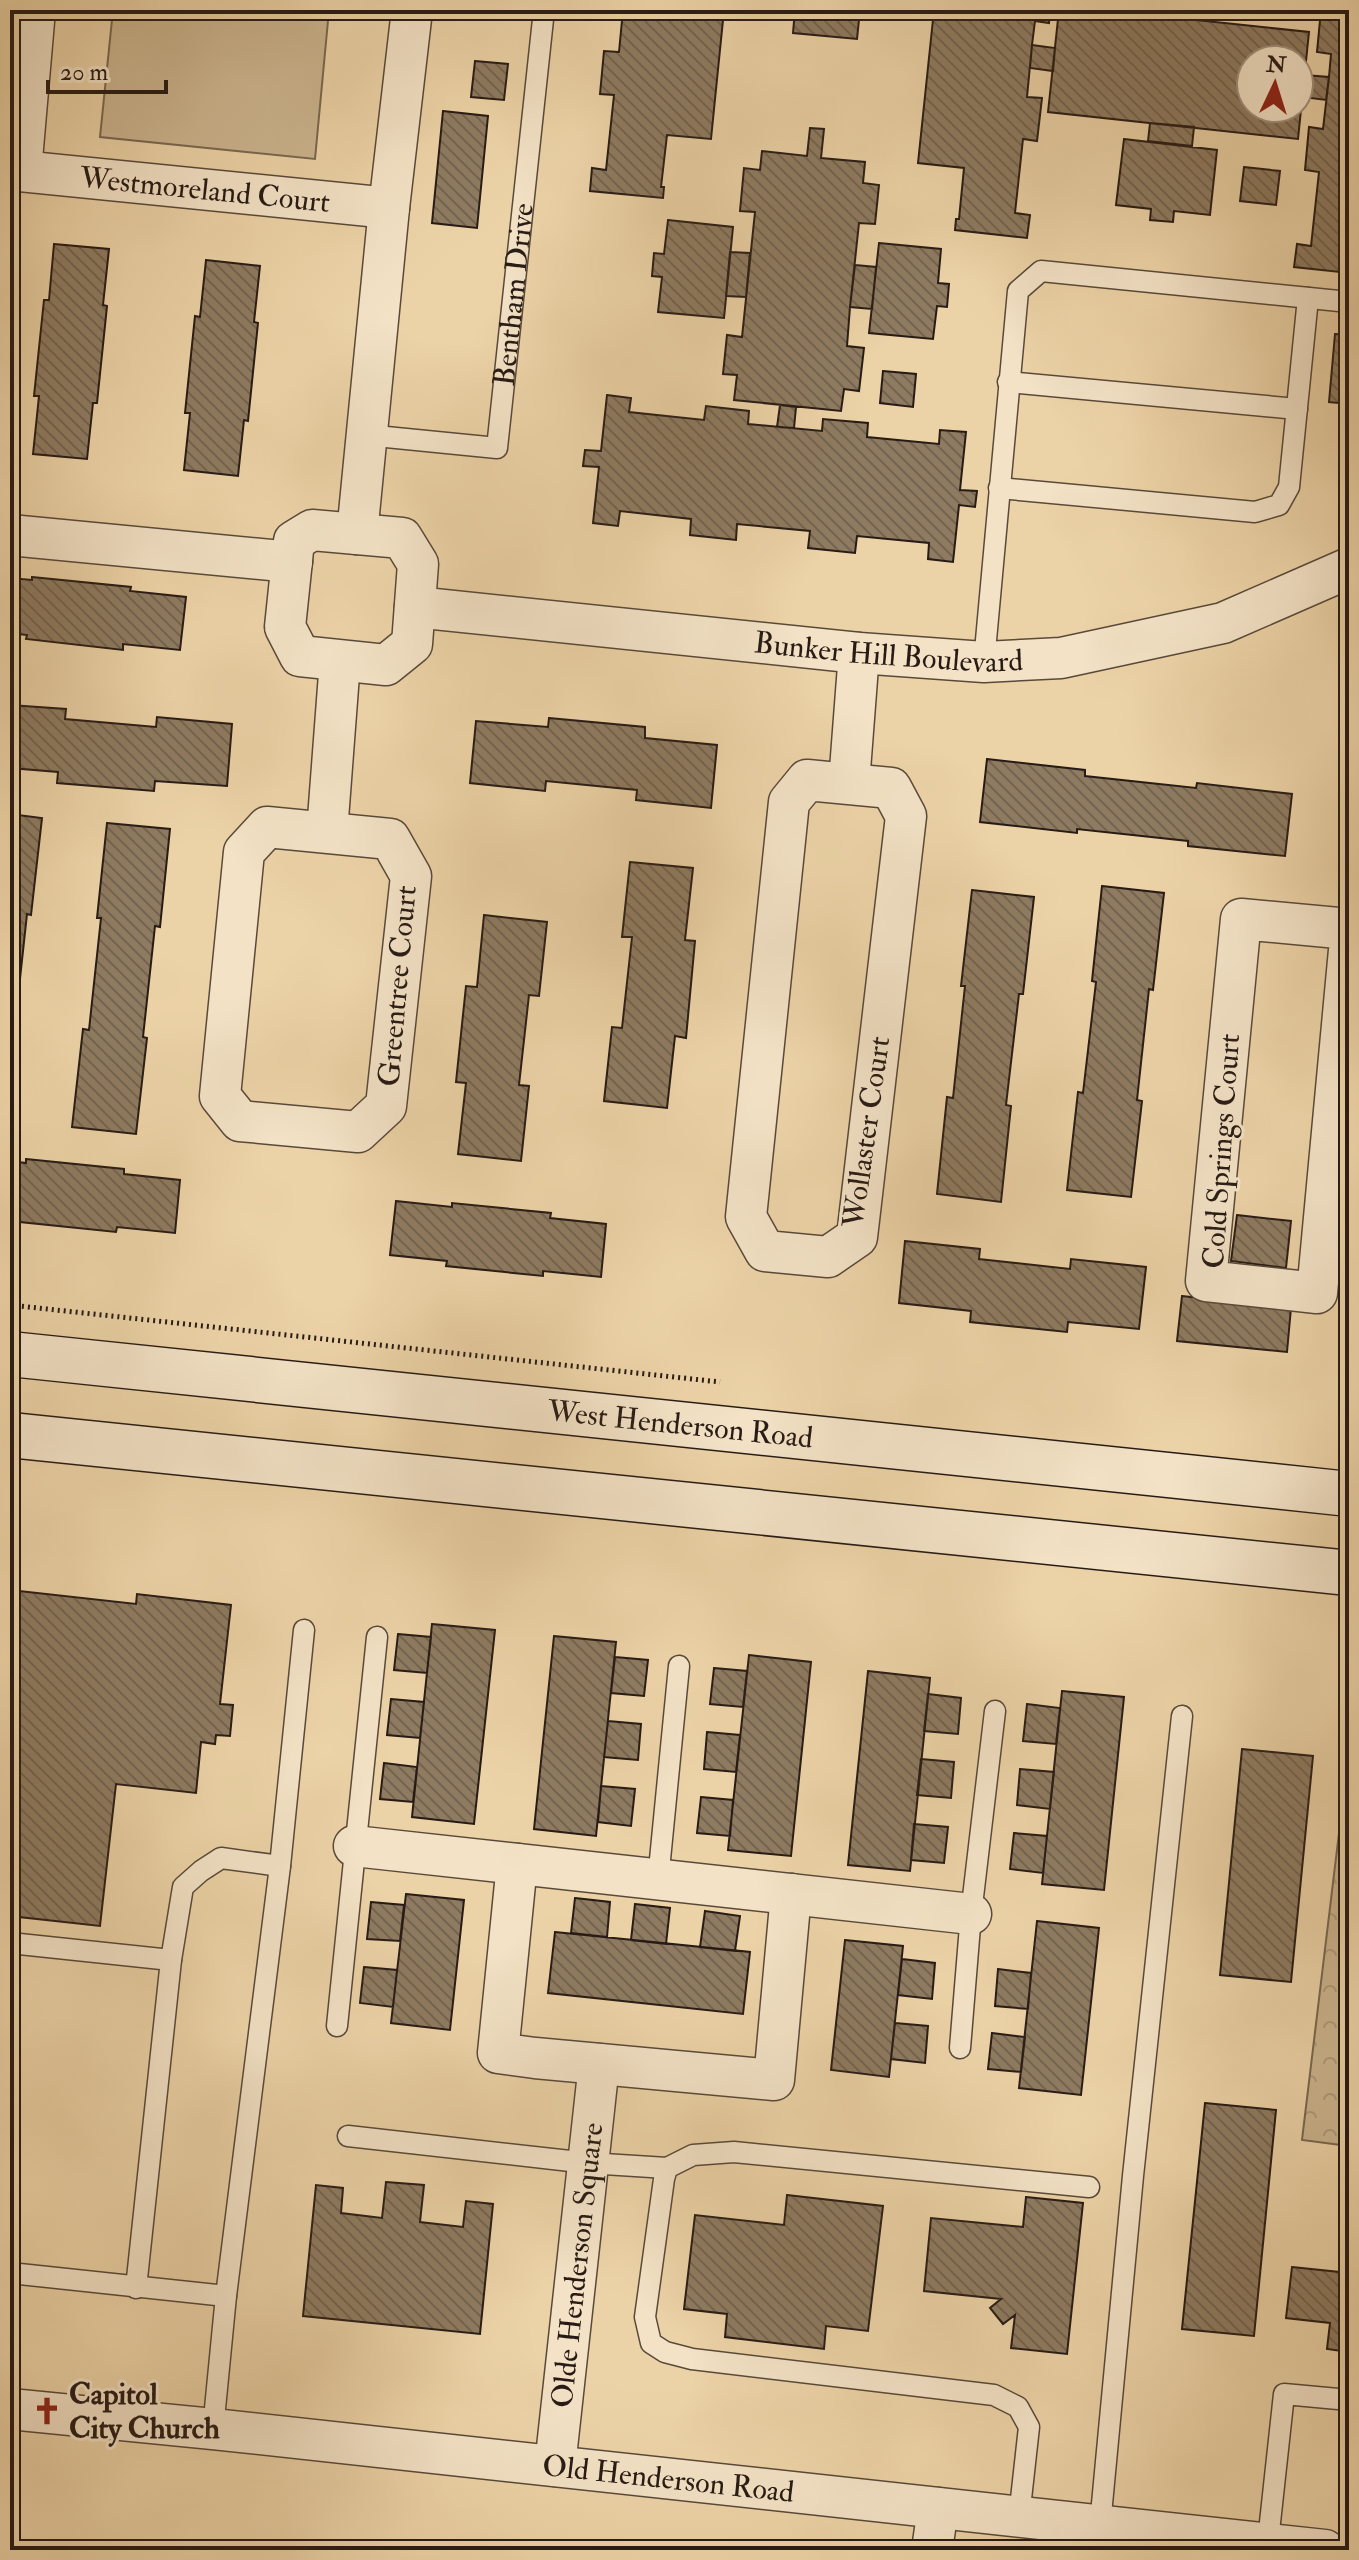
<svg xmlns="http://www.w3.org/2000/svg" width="1359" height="2560" viewBox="0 0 1359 2560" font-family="'IM FELL Double Pica',serif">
<defs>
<pattern id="forest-crowns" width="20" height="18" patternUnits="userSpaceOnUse" patternTransform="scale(2)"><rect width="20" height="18" fill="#cbb48e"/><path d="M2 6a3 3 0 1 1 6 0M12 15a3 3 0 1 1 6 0" fill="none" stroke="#ae9a7a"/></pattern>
<pattern id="building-back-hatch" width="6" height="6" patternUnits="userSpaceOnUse" patternTransform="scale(2)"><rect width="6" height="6" fill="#8e7b61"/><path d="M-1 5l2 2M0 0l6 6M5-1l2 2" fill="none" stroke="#74644f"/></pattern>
</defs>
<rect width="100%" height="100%" fill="#ecd3a7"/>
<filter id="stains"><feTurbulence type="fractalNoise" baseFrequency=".0025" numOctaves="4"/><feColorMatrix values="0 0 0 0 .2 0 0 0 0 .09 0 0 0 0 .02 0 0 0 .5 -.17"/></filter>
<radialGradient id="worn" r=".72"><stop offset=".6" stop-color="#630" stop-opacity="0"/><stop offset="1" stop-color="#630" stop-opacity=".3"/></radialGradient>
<path fill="url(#forest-crowns)" stroke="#7a6852" stroke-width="2" d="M1349,1750v396l-47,-6z"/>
<path fill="#cbb48e" stroke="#7a6852" stroke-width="2" d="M113,10h216l-14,149 -215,-22z"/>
<path fill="url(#building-back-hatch)" stroke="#281b15" stroke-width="2" fill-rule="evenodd" d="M623,10h101l-13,129 -44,-4 -6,52h3l-1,11 -73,-7 2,-23 14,2 8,-75 -14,-1 4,-43 15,1z
M795,10h65l-3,29 -64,-6z
M934,10h116l-1,13 -14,-2 -3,24 -5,52 15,1 -5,43 -14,-2 -8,74 15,2 -3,23 -72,-8 1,-11h3l5,-51 -46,-5z
M1059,10h42l208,22 -11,107 -250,-27zM1251,60h48v48h-48z
M1161,10h45l-1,11 -44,-5z
M1321,10h28v263l-55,-6 3,-23 14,2 8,-74 -14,-2 4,-43 14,2 6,-52 2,-23 -14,-2z
M1032,45l23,3 -2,23 -23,-3z
M475,61l33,3 -4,36 -33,-3z
M1304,75l25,2 -3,23 -24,-3z
M443,111l45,5 -11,112 -45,-5z
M1150,123l44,4 -2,19 -44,-5z
M810,128l14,1 -3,29 44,4 -2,21 16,2 -4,39 -16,-1 -9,84 -3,39 17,2 -5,43 -15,-2 -3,22 -107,-11 3,-25 -14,-1 4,-39 15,2 13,-125 -15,-1 4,-43 16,2 2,-19 45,5z
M1124,139l93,11 -7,65 -36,-4 -1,11 -23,-2 1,-11 -35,-4z
M1244,167l36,4 -4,34 -36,-4z
M668,220l65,7 -9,91 -66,-6 4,-35 -10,-1 2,-23 10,1z
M10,242l10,1 -7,63 -3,-1z
M879,243l62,6 -3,34 11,1 -2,23 -10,-1 -4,33 -64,-6z
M54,244l55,5 -6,56 4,1 -10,97h-4l-6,56 -54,-5 6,-58h-5l10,-96h5z
M730,252l20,1 -4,44 -20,-1z
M206,260l54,6 -6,56 4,1 -10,98 -4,-1 -6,56 -54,-6 6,-57h-5l10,-97 5,1z
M855,265l21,2 -4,42 -22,-2z
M1335,334l14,1v69l-20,-2z
M883,371l33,3 -3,33 -33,-4z
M607,395l24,3 -2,14 75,8 2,-14 43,5 -1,13 74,7 1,-12 45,4 -1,14 72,7 1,-14 26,2 -6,58 17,1 -2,16 -16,-2 -6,57 -25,-3 1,-16 -72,-7 -2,17 -47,-5 2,-17 -73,-7 -1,16 -46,-5 1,-16 -71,-8 -2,15 -25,-3 6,-56 -16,-1 2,-16 16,1z
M780,405l16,2 -2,21 -17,-1z
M32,577l99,10 -1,4 56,6 -6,53 -57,-6v6l-97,-11 1,-4 -17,-2v-55l22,2z
M10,705l56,4 -1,10 91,8 1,-10 75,7 -5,62 -72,-5 -1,10 -97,-8 1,-11 -48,-4z
M549,718l96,9v11l72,7 -6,63 -75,-8 1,-10 -91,-9 -1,10 -75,-8 6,-62 72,6z
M987,759l98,11v6l111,12 1,-5 95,11 -7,62 -97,-10v-5l-111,-12v4l-97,-11z
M10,814l32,4 -11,97 -4,-1 -12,111h5l-10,87z
M107,823l63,6 -10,98 -5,-1 -12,111 4,1 -11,96 -64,-7 11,-98 6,1 12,-112h-4z
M630,862l63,6 -8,72 10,1 -9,97 -11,-2 -8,72 -63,-7 8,-74 10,1 10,-91h-10z
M1102,886l62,7 -11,97 -4,-1 -12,111 5,1 -11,96 -64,-7 11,-98 5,1 13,-111 -4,-1z
M972,890l62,7 -11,97h-4l-13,111 5,1 -10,96 -64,-8 10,-97 6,1 12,-112h-4z
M484,915l63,7 -8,74 -10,-1 -10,90 10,1 -8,75 -63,-7 8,-71 -10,-1 10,-96 11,1z
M26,1159l98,10v5l56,6 -5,53 -58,-6 -1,5 -96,-10v-4l-10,-2v-55l16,2z
M396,1201l56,6v-4l99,10 -1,5 56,6 -5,53 -58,-6v5l-97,-10 1,-5 -57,-6z
M1237,1215l54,6 -5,47 -55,-7z
M905,1241l75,8 -1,10 91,10 1,-10 75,8 -7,62 -71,-7 -1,10 -97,-10 1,-11 -72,-8z
M1182,1296l109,12 -4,44 -110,-11z
M10,1590l126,14 1,-10 94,11 -11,99 13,1 -3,31 -14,-1 -1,9 -14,-2 -5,51 -80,-9 -16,142 -90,-10z
M432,1624l63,6 -21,194 -62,-7z
M398,1634l33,3 -4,36 -33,-3z
M554,1636l62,6 -20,194 -62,-7z
M749,1655l62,7 -20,194 -63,-6z
M615,1657l33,3 -4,36 -33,-3z
M714,1668l33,3 -4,36 -33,-3z
M868,1671l62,7 -20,193 -62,-6z
M1062,1691l62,6 -20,193 -62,-6z
M928,1694l33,4 -3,36 -34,-3z
M391,1699l33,3 -4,36 -33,-3z
M1027,1704l33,4 -4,36 -33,-3z
M608,1721l33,3 -3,36 -34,-3z
M707,1732l33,3 -4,37 -32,-3z
M1242,1749l71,7 -22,226 -71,-7z
M921,1759l33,3 -3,36 -34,-3z
M384,1763l33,4 -4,35 -33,-3z
M1020,1769l34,3 -4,37 -33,-4z
M601,1786l34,3 -4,37 -33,-4z
M701,1797l32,3 -3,36 -33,-3z
M914,1824l34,3 -4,36 -33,-3z
M1014,1833l33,3 -4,37 -33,-4z
M406,1894l58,6 -14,130 -59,-7z
M575,1898l35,4 -3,35 -36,-4z
M371,1902l33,3 -4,36 -33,-2z
M635,1904l35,4 -4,36 -35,-4z
M705,1911l35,5 -5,35 -35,-4z
M1037,1921l62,7 -18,167 -62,-7z
M555,1932l195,20 -7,62 -195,-21z
M845,1940l58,6 -14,131 -58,-7z
M902,1959l33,4 -3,36 -34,-4z
M364,1967l33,3 -4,37 -33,-4z
M998,1969l33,4 -3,36 -33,-3z
M895,2023l33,3 -3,37 -34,-4z
M992,2033l33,4 -4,35 -33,-3z
M1205,2103l71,7 -22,226 -72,-7z
M386,2182l38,3 -4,37 43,5 3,-26 27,3 -13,130 -177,-18 13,-131 27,3 -2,25 41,5z
M787,2195l96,11 -15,125 -42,-5 -2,23 -99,-12 2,-23 -43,-5 11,-94 89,10z
M1026,2197l57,6 -16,151 -56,-6 4,-33 -12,9 -13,-16 11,-9 -77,-8 7,-73 92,9z
M1292,2267l57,6v79l-22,-3 3,-26 -44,-5z"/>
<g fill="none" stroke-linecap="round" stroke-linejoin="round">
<defs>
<g id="service">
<path d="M1008,382l289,27"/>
<path id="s1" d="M366,435l131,13 47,-438"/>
<path d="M999,488l256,24 24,-7 10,-18 19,-189"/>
<path d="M984,662l34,-371 23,-20 308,31"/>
<path d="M280,1866l24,-236"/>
<path d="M658,1880l21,-214"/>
<path d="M10,1943l161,17 12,-73 18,-16 20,-13 59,8 -54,430 -13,133"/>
<path d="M337,2026l40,-389"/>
<path d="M960,2048l11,-134 24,-203"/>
<path d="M348,2136l240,27 79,5"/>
<path d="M10,2273l216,23"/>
<path d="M136,2288l35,-328"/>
<path d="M1019,2517l10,-90 -11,-20 -24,-12 -302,-36 -27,-7 -14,-9 -6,-26 19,-138 3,-11 26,-13 41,-3 355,35"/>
<path d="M1100,2525l33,-349 49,-460"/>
<path d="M1267,2550l17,-156 65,6"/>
</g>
<g id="minor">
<path id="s2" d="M10,170l379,38"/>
<path d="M21,171l14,-161"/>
<path d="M312,530l90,8 16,26 -6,80 -26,21 -86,-9 -15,-29 9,-86z"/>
<path d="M357,534l32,-326 23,-198"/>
<path d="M10,535l282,27"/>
<path id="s3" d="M415,607l444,46 125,9 77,-4 162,-35 126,-55"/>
<path d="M807,780l84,8 15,28 -49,421 -29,20 -63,-6 -19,-34 43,-415z"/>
<path d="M849,783l10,-130"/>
<path d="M267,827l123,12 21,37 -25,230 -28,26 -118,-11 -20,-25 24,-244z"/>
<path d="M327,832l13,-171"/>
<path d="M1349,929l-108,-10 -35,362 111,12 32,-343"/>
<path d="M354,1846l617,68"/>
<path d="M517,1864l-19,189 37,5 239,22 17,-186"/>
<path id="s4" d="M10,2409l203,20 1112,121"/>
<path id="s5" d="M555,2466l44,-402"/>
<path d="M932,2550l6,-42"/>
</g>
<g id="secondary">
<path id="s6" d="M10,1354l1339,140"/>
<path d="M10,1435l1339,138"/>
</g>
</defs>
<use href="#service" stroke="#59493a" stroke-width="23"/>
<use href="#minor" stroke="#59493a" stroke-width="43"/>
<use href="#secondary" stroke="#281b15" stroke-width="47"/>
<path stroke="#281b15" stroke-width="5" stroke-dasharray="2 4" stroke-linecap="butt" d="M10,1305l710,77"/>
<use href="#service" stroke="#f3e2c6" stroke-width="20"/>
<use href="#minor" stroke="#f3e2c6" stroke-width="40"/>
<use href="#secondary" stroke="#f3e2c6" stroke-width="44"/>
</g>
<defs>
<symbol id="church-bare" viewBox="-9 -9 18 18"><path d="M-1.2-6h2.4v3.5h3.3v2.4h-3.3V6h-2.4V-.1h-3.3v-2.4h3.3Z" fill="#8f2418" stroke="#f3e2c6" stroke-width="2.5" paint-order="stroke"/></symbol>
</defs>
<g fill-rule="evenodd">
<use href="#church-bare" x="27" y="2391" width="40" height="40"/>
</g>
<g text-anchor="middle" stroke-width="6" stroke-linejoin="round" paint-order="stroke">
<g font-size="30" fill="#281b15" stroke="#f3e2c6">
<text dy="10" stroke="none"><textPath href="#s2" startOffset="196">Westmoreland Court</textPath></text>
<text dy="10" stroke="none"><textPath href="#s1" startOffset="286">Bentham Drive</textPath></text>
<text dy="10" stroke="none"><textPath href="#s3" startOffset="476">Bunker Hill Boulevard</textPath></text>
<text transform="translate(397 986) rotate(-85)" y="10">Greentree Court</text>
<text transform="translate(866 1132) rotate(-82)" y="10">Wollaster Court</text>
<text transform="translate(1221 1151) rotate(-86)" y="10">Cold Springs Court</text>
<text dy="10" stroke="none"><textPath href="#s6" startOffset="674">West Henderson Road</textPath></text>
<text dy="10" stroke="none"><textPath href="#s5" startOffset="202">Olde Henderson Square</textPath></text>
<text dy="10" stroke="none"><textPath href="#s4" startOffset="662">Old Henderson Road</textPath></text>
</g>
<g font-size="30" font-weight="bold" fill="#281b15" stroke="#f3e2c6" text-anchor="start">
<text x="69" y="2404">Capitol<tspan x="69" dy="34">City Church</tspan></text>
</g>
</g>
<rect width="1359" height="2560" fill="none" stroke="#ecd3a7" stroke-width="40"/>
<rect x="12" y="12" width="1335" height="2536" fill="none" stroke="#281b15" stroke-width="4"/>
<rect x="20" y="20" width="1319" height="2520" fill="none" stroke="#281b15" stroke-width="2"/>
<g transform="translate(1275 84) rotate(4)"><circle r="38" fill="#f3e2c6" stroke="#a2927f" stroke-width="2"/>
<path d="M0-6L14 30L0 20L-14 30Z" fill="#8f2418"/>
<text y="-12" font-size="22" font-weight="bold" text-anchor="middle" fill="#281b15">N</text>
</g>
<path d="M48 80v12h118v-12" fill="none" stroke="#281b15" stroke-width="4"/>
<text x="60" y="80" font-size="24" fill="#281b15" stroke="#f3e2c6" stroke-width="6" paint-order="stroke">20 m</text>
<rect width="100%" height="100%" filter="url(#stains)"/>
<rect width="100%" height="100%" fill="url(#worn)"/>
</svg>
